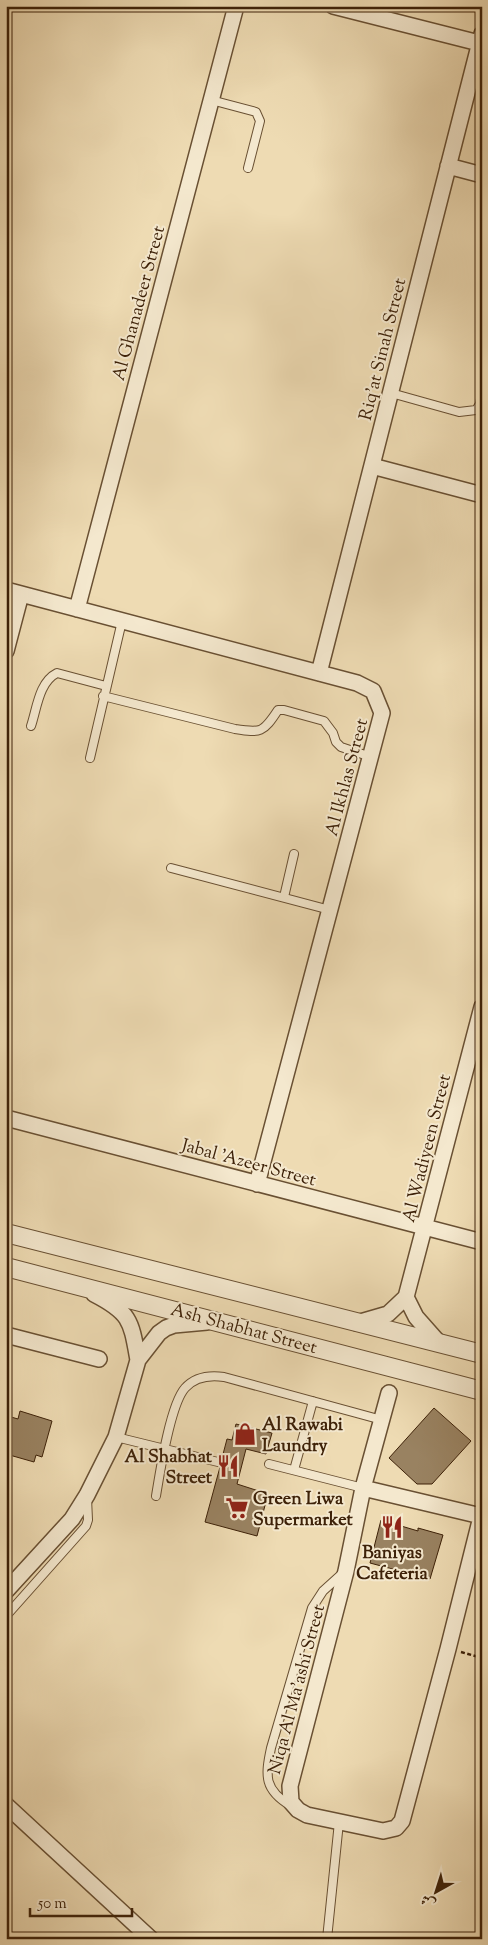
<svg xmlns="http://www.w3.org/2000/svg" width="488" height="1945" viewBox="0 0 488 1945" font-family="'Sorts Mill Goudy',Amiri,serif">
<rect width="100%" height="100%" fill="#eedbb3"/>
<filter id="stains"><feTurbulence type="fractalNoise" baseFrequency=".004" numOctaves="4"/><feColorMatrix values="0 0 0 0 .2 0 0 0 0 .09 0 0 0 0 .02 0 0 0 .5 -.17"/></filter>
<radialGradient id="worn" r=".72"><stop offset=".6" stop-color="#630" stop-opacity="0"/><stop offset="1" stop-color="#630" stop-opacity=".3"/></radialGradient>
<path fill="#998261" stroke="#3d2108" d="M434,1408l37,33 -39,43h-15l-28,-26z
M20,1411l32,10 -10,36 -6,-2 -2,7 -28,-8v-20l5,-17 7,2z
M236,1424l36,9 -6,21 -20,-5 -9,35 31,10 -11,42 -52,-14 15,-55 3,-3 -1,-6 5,-19 5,1z
M381,1520l37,11v-3l25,7 -13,44 -60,-16z"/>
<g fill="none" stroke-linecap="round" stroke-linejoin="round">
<defs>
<path id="service" d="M211,100l45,12 4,9 -12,47
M391,393l68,19 17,-2 4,-6 2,-10
M103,696l132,33c26,4 28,4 43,-19h6l40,11 9,12 3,9 5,5 30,10
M31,726c6,-18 8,-44 26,-53l49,13
M90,758l32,-137
M171,868l159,42
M284,897l10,-43
M116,1437l102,25
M269,1464l94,24
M294,1470l19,-69
M156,1496c4,-24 14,-91 29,-108 10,-11 25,-13 39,-11l158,43
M6,1616l80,-90 2,-6 -1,-22
M291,1806c-27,-16 -26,-30 -20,-58l41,-140 11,-17 21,-19
M327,1939l12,-117"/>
<path id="minor" d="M333,6l146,37
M448,166l34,9
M372,466l110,29
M6,590l351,93 16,8 9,22 -125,471
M77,609l159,-603
M6,651l15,-57
M319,673l163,-639
M6,1118l476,124
M94,1294c37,19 37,27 44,66
M406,1297l10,20 23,26
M357,1323l31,-9 18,-17 76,-290
M6,1335l93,24
M389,1393l-26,95 -17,83 -56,215 1,16 7,8 9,5 76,16 13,-3 6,-7 46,-172 34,-136
M363,1488l118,28
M6,1591l66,-72 15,-24 29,-58 22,-77 21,-27 7,-5 8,-3 33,-3
M6,1805l145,134"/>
<path id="tertiary" d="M6,1233l476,121
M6,1267l476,124"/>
</defs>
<use href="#service" stroke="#695033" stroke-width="10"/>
<use href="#minor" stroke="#695033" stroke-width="18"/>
<use href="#tertiary" stroke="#695033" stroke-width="20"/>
<path stroke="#3d2108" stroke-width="2.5" stroke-dasharray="4 2.5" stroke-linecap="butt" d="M461,1652l21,6"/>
<use href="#service" stroke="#f4e8ce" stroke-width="8"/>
<use href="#minor" stroke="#f4e8ce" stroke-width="15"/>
<use href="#tertiary" stroke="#f4e8ce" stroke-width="18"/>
</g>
<defs>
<symbol id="shop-bare" viewBox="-9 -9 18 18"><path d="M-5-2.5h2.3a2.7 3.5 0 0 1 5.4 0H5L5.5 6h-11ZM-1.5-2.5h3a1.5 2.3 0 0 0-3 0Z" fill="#8f2418" stroke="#f4e8ce" stroke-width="2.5" paint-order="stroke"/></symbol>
<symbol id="restaurant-bare" viewBox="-9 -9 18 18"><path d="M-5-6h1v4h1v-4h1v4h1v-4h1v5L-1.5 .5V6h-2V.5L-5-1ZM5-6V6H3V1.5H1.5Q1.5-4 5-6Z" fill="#8f2418" stroke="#f4e8ce" stroke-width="2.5" paint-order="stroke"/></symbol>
<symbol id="supermarket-bare" viewBox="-9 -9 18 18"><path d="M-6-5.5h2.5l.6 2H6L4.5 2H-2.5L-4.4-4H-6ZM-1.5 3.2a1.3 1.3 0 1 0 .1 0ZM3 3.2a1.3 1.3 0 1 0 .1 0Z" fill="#8f2418" stroke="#f4e8ce" stroke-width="2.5" paint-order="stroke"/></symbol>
</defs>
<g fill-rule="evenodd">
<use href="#shop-bare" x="229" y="1418" width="32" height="32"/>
<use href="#restaurant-bare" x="212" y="1450" width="32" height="32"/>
<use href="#supermarket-bare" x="221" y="1492" width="32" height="32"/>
<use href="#restaurant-bare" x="376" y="1511" width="32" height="32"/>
</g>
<g text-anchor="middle" stroke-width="4" stroke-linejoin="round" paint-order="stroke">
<g font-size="18" fill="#3d2108" stroke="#f4e8ce">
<text transform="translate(138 303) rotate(-75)" y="6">Al Ghanadeer Street</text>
<text transform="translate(382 349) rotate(-76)" y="6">Riq'at Sinah Street</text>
<text transform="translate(346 777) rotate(-75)" y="6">Al Ikhlas Street</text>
<text transform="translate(426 1148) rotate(-76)" y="6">Al Wadiyeen Street</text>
<text transform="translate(249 1162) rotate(15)" y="6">Jabal 'Azeer Street</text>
<text transform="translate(244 1328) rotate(15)" y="6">Ash Shabhat Street</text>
<text transform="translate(296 1689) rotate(-75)" y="6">Niqa Al Ma'ashi Street</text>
</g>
<g font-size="18" font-weight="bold" fill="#3d2108" stroke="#f4e8ce" text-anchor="start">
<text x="262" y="1430">Al Rawabi<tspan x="262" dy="21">Laundry</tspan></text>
<text x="212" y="1462" text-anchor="end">Al Shabhat<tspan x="212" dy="21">Street</tspan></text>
<text x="253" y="1504">Green Liwa<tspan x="253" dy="21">Supermarket</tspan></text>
<text x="392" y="1558" text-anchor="middle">Baniyas<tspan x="392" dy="21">Cafeteria</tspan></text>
</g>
</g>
<rect width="488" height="1945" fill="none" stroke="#eedbb3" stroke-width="25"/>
<rect x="8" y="8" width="473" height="1930" fill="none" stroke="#3d2108" stroke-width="2.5"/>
<rect x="12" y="12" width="463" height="1920" fill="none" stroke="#3d2108"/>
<g transform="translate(436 1892) rotate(219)" stroke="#f4e8ce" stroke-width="4" paint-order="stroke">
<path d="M0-4L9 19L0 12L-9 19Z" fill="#3d2108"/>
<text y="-8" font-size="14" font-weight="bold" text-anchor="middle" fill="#3d2108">ش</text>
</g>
<path d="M30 1908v8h102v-8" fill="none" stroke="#3d2108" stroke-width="2.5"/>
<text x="38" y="1908" font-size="15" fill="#3d2108" stroke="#f4e8ce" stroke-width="4" paint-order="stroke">50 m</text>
<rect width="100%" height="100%" filter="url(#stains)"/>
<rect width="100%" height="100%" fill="url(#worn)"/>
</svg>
